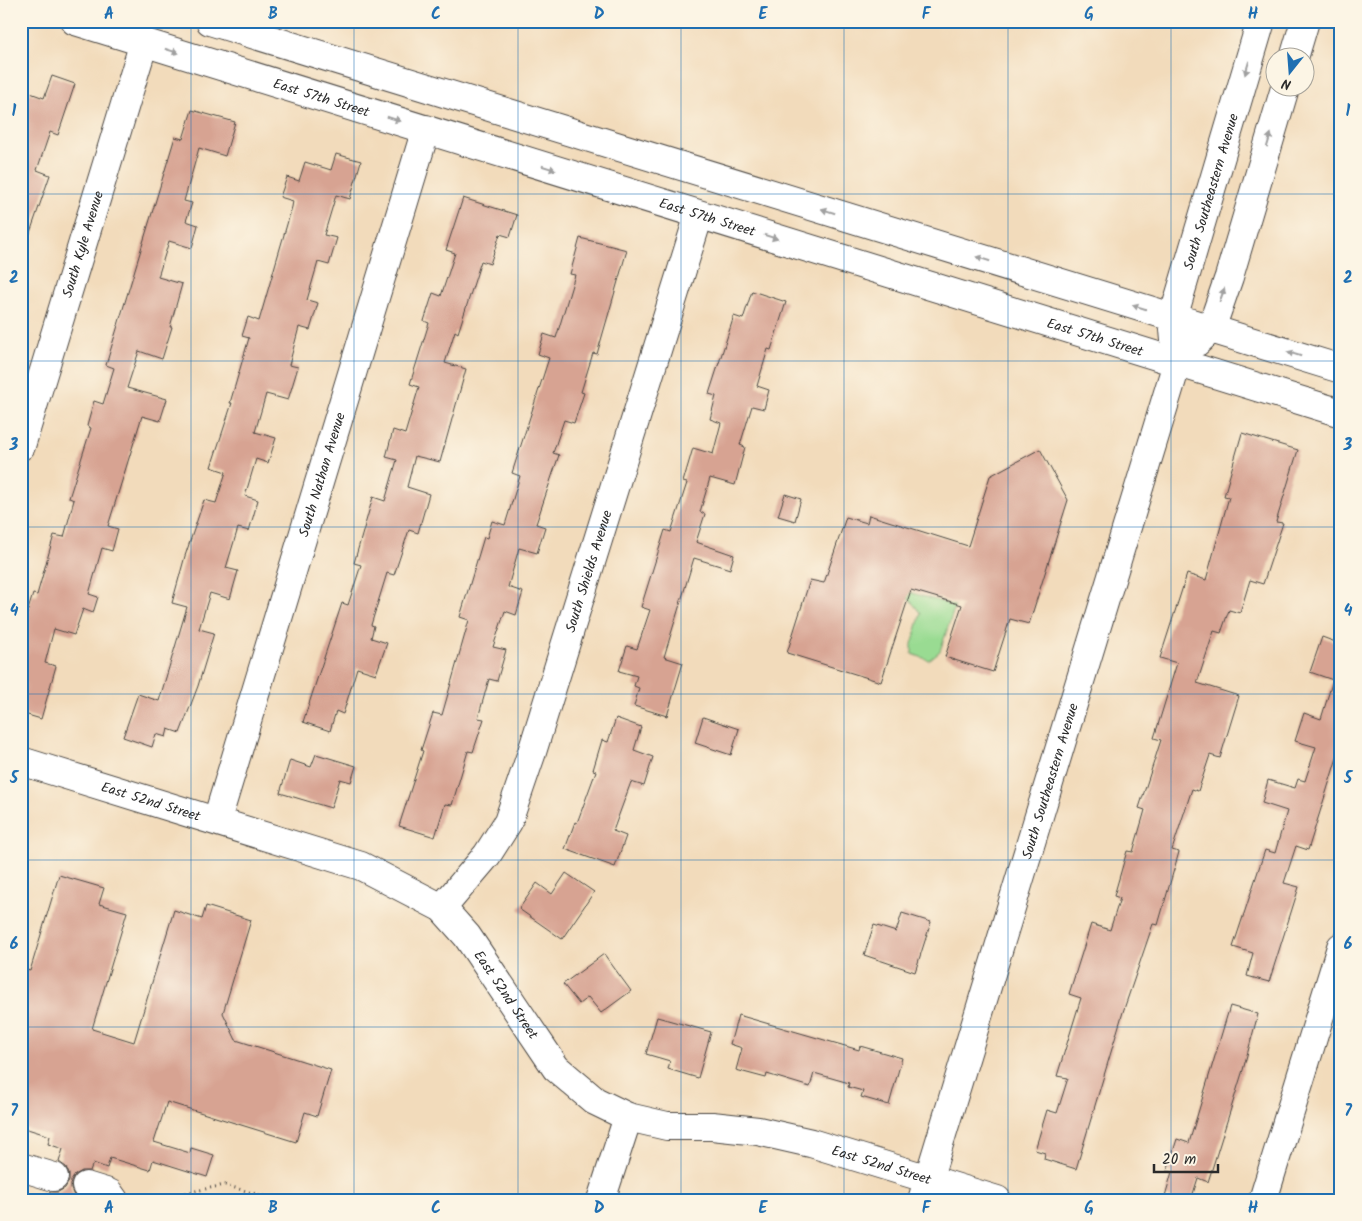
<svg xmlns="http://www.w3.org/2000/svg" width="1362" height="1221" viewBox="0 0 1362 1221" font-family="Kalam,sans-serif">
<rect width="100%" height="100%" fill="#fcf5e5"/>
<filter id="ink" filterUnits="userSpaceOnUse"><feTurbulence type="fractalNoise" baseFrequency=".02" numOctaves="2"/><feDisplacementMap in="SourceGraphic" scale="10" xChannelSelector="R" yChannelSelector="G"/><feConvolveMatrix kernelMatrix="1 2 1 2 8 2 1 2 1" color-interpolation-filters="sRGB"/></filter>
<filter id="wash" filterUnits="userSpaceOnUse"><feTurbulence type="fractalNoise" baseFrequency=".0096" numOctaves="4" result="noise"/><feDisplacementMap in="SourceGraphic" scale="20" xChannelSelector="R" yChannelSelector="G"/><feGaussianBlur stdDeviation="1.12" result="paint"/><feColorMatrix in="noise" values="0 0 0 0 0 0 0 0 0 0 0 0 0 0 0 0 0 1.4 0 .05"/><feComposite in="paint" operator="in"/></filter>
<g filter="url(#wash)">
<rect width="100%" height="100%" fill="#f2dbbb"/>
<path fill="#99db92" stroke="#62835e" d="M909,592l46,14 -15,45 -11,9 -17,-6v-10l9,-31 -14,-16z"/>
<g id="blocks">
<path fill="#d7a392" d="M52,76l23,8 -17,51 -8,-3 -13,38 13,5 -26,75h-3v-149l4,-10 19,7z
M192,110l43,12 -10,34 -26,-8 -15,53 8,2 -6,18 12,4 -6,23 -23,-7 -11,36 24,7 -12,43h2l-10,32 -23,-8 -12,37 40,11 -7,22 -18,-5 -34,110 10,3 -6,22 -10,-3 -13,46 9,3 -5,16 -10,-4 -9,26 -20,-6 -9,34 11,3 -15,53 -20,-6v-81l12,-38 4,1 17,-60 10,2 10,-37 -5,-2 22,-70 -4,-2 7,-25 9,3 11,-36 -8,-3 69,-228 8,2z
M336,154l25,7 -11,38 -14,-4 -12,40 13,3 -8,27 -11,-3 -11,38 11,3 -8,27 -11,-3 -10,38 9,2 -10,33 -22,-6 -11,38 21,6 -8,25 -12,-4 -11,37 13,4 -9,31 -11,-3 -12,40 12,3 -8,28 -20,-6 -11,36 15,4 -16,53 -18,47 -12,-4 -2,8 -10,-3 -4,13 -29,-10 15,-43 21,7 28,-94 -15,-4 13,-47 19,-56 12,3 10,-31 -15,-5 21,-64h-2l19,-65 -7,-2 6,-19 11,4 33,-114 1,-6 -13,-4 7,-20 12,4 6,-19 26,8z
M463,198l54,17 -7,22 -10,-3 -10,30 -9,-3 -23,72 -3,-2 -10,32 21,6 -26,93 -25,-6 -8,31 22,7 -11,39 -9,-3 -15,45 -7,-2 -16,52 3,1 -3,12 16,5 -11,31 -19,-6 -14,46 -7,-3 -6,20 -27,-9 39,-119 6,2 13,-40 -7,-2 19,-66 12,4 12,-41 -11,-3 7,-27 12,4 14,-47 -9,-3 19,-61 -5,-2 9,-28 8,3 14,-43 -9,-3z
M580,238l47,12 -30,104 -4,-1 -12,39 3,1 -10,30 -10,-3 -11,33 6,2 -23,69 9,3 -8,26 -18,-5 -11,39 15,5 -7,23 -11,-4 -12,36 13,3 -9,31 -8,-2 -11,39 6,1 -11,33 -5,-1 -16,54 -7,-1 -10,33 -36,-11 24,-75 -2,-1 12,-37 9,2 27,-95 -9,-3 24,-80 3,1 5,-17 13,4 15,-49 -8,-3 37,-115 -11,-4 6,-20 12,4 19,-63 -5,-1z
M752,291l34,11 -15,48 -3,-1 -11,37 12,4 -5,19 -12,-3 -12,39 5,2 -10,38 -25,-7 -10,34 5,2 -9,28 38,13 -4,14 -36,-11 -30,99 19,6 -16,53 -33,-10 5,-18 -5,-2 3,-10 -18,-5 8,-25 10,3 13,-39 -9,-3 24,-77 6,2 16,-49 -4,-1 10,-34 20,6 8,-31 -11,-4 6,-23 -7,-2 25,-78 9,3z
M1242,433l56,17 -22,72 7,1 -20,61 -13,-4 -10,33 -11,-3 -8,23 -7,-2 -17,52 42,13 -19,62 -10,-3 -12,36 -6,-2 -20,61 7,2 -21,73 -5,-1 -30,88 -47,157 -32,-10 1,-6 -10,-3 12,-40 10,3 11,-35 -11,-2 24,-78 -12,-4 22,-70 19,6 10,-32 -6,-2 13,-45 6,1 12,-42 -6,-2 22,-68 -7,-2 23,-75 -17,-5 27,-84 19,6 23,-83 -5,-1z
M1040,449l28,51 -39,124 -19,-5 -17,53 -48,-15 17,-52 -51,-15 -30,92 -94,-29 23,-73 14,3 22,-66 21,6 2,-8 99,31 22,-70z
M785,494l16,5 -6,22 -17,-5z
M1322,637l19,7v101l-33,105 -12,-4 -12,37 15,4 -30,95 -22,-6 6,-23 -20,-6 32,-97 10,3 12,-42 -25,-8 6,-23 27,8 3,-9 7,2 11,-34 -21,-6 9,-28 17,6 12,-39 -23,-8z
M703,717l36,12 -8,26 -36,-12z
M616,718l25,9 -7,23 19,7 -9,29 -13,-4 -18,49 13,5 -11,31 -50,-18 10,-27 2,1 19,-52 -3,-1 9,-30 6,2z
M316,754l40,12 -5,16 -11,-3 -9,29 -51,-15 10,-33 21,7z
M566,873l28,19 -32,47 -43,-30 18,-26 15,11z
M59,875l45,13 -5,16 28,8 -35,117 42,13 40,-132 28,9 4,-13 45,14 -28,93 13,27 95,30 -14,46 -12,-4 -9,30 -129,-40 -13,40 36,11 1,-5 23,7 -7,22 -54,-17 -3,10 -40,-12 -3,10 -14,-5 -3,8h-8l-7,4 -4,6v8l3,7 5,4h-32l3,-8h8l7,-4 4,-7v-7l-3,-7 -7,-5 4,-13 -15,-5 2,-8 -29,-9v-159l9,3z
M902,913l29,9 -16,50 -51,-17 10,-30 22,7z
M604,954l27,37 -30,22 -13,-16 -9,7 -16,-20z
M1230,1006l28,8 -15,56 -35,112 -10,-4 -7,22h-15l-11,-4 7,-24 -5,-1 10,-32 12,4z
M738,1015l121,35 1,-4 42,12 -13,47 -28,-8 2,-6 -15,-4 1,-4 -35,-10 -4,14 -43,-13 -1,4 -30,-8 6,-22 -12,-4z
M657,1017l54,15 -13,46 -30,-9 2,-8 -24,-7z"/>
</g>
</g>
<g filter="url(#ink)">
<use href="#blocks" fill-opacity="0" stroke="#494541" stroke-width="1"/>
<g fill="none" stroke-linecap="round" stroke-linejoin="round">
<defs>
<g id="minor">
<path id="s1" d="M21,446l123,-404"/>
<path id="s2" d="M21,761l340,105 81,42 25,28 89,132 39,33 33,16 39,9h45l46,5 53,12 186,57"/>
<path id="s3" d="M217,820l209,-691"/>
<path id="s4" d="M442,908l45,-53 21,-33 24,-70 167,-537"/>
<path d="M21,1167l33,10"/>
<path d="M86,1186l23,7 5,7"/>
<path d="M601,1200l27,-83"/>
<path d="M1263,1200l78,-253"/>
</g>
<g id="major">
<path id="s5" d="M75,21l1266,392"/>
<path d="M210,21l1131,348"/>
<path d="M1294,58l11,-37"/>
<path d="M1197,342l14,-13 18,-52 56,-189"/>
<path id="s6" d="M922,1200l255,-837 -4,-45 88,-297"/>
</g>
</defs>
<use href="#minor" stroke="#494541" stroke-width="30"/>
<use href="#major" stroke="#494541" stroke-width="30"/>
<path stroke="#494541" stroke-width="3" stroke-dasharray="1 4" stroke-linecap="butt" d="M166,1197l59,-12 52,15"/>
<use href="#minor" stroke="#fff" stroke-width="28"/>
<use href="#major" stroke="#fff" stroke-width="28"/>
</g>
<defs><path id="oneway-solid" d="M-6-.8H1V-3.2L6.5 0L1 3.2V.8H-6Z" transform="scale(1.25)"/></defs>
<g fill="#a0a0a0">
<use href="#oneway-solid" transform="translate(172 51) rotate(17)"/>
<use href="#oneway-solid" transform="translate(1247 68) rotate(107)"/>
<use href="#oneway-solid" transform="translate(394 119) rotate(17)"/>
<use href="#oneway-solid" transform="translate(1269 140) rotate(-73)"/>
<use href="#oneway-solid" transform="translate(549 168) rotate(17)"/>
<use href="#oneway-solid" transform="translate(828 211) rotate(-163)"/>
<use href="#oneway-solid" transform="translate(771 237) rotate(17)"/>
<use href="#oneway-solid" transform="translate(983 259) rotate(-163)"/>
<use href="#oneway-solid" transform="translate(1222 295) rotate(-71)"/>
<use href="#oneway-solid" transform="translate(1139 307) rotate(-163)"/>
<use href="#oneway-solid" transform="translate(1294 354) rotate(-163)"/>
</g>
</g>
<path fill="none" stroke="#1f6fb2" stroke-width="1" stroke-opacity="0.55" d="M191,21v1179M354,21v1179M518,21v1179M681,21v1179M844,21v1179M1008,21v1179M1171,21v1179M21,194h1320M21,361h1320M21,527h1320M21,694h1320M21,860h1320M21,1027h1320"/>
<g text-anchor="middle" stroke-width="4" stroke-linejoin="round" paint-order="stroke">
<g font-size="14" fill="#2b2b2b" stroke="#fcf5e5">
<text dy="5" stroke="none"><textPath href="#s5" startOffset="258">East 57th Street</textPath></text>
<text dy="5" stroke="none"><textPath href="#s6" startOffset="1052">South Southeastern Avenue</textPath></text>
<text dy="5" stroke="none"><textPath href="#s5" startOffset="662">East 57th Street</textPath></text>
<text dy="5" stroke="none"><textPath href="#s1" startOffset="211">South Kyle Avenue</textPath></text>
<text dy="5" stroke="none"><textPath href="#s5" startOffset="1068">East 57th Street</textPath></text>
<text dy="5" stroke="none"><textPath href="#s3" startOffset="361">South Nathan Avenue</textPath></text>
<text dy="5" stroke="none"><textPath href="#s4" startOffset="372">South Shields Avenue</textPath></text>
<text dy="5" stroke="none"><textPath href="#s6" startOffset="438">South Southeastern Avenue</textPath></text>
<text dy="5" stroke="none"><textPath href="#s2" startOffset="136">East 52nd Street</textPath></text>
<text dy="5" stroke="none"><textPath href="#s2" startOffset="555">East 52nd Street</textPath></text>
<text dy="5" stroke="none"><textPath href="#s2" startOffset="991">East 52nd Street</textPath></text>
</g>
</g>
<rect width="1362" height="1221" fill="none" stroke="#fcf5e5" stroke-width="55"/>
<g transform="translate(1290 72) rotate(197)"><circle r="24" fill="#fcf5e5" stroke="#a8a49b"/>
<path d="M0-4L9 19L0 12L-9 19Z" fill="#1f6fb2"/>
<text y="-8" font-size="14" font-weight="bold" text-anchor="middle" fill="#2b2b2b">N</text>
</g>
<path d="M1154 1164v8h64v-8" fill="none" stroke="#2b2b2b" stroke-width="2.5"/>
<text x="1162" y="1164" font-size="15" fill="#2b2b2b" stroke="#fcf5e5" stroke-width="4" paint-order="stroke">20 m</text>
<rect x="28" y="28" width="1306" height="1166" fill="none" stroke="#1f6fb2" stroke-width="2"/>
<g font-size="16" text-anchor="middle" font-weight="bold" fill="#1f6fb2">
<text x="109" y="19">A</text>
<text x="273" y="19">B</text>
<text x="436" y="19">C</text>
<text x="599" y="19">D</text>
<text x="763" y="19">E</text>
<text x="926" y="19">F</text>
<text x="1089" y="19">G</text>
<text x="1253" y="19">H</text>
<text x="14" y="116">1</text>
<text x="1348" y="116">1</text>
<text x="14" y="283">2</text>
<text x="1348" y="283">2</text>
<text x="14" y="450">3</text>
<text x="1348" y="450">3</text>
<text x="14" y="616">4</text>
<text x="1348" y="616">4</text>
<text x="14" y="783">5</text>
<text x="1348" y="783">5</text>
<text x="14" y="949">6</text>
<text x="1348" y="949">6</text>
<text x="14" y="1116">7</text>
<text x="1348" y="1116">7</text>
<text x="109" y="1213">A</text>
<text x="273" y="1213">B</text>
<text x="436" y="1213">C</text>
<text x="599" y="1213">D</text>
<text x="763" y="1213">E</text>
<text x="926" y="1213">F</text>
<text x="1089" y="1213">G</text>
<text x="1253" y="1213">H</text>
</g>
</svg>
